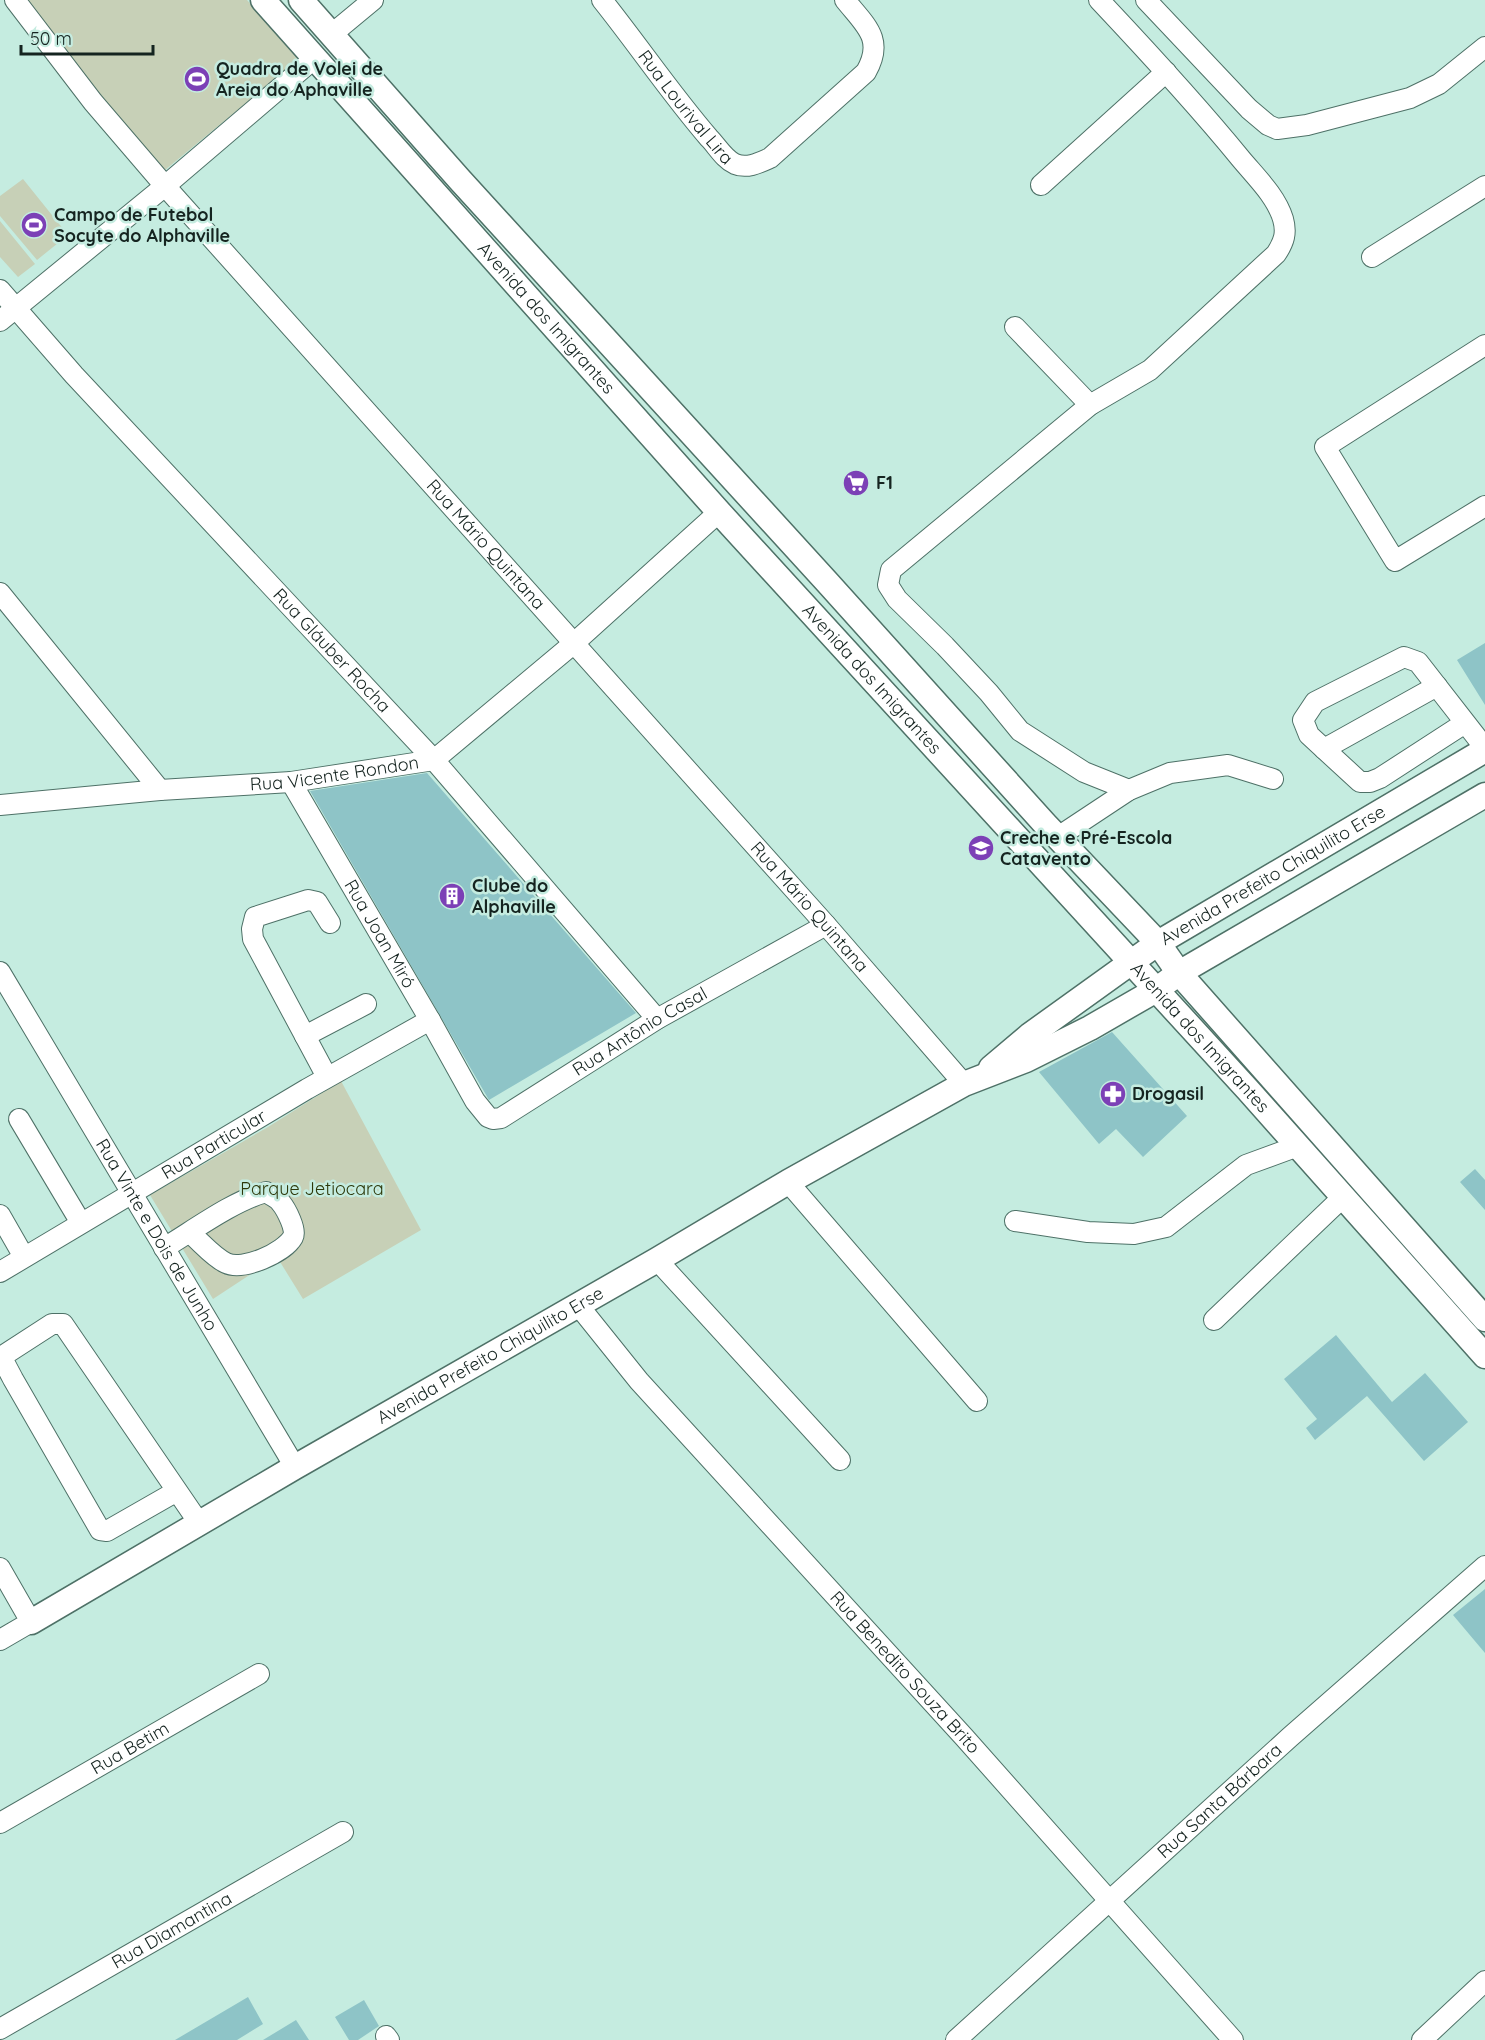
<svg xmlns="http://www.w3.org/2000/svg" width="1485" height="2040" viewBox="0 0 1485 2040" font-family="Quicksand,sans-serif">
<rect width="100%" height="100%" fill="#c5ece0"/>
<path fill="#c7d0b7" d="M21,0h226l52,59 -140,116z
M23,179l45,56 -31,25 -37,-44v-20z
M0,221l35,43 -17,13 -18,-20z
M341,1081l80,149 -118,69 -26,-42 -64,42 -63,-104 118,-68z"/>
<path fill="#8ec4c7" d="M1485,643v62l-28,-45z
M427,773l209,240 -147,87 -179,-309z
M1112,1032l75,84 -44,41 -27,-28 -17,15 -60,-72z
M1475,1169l10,11v30l-25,-28z
M1336,1335l56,67 33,-29 43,49 -44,39 -57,-65 -52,44 -9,-12 11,-9 -33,-40z
M1485,1589v64l-32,-38z
M248,1997l15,27 -26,16h-62z
M364,2000l15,26 -21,14h-9l-14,-23z
M296,2020l13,20h-46z"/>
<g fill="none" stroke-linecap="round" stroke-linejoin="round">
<defs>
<g id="minor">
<path id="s1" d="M15,0l78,102 72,84 661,739 138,159"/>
<path id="s2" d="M602,0c36,45 69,94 107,138 8,8 15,21 26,26 12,5 24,-1 35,-6l96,-86c19,-33 -1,-47 -21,-72"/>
<path d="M1099,0c49,52 97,104 142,159 15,18 35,37 42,60 4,14 1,23 -7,35l-126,116 -60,35 -199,165 -3,15 9,14 48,47 44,47 31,38 64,41 45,18"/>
<path d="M1146,0l103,109 19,16 9,4 30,-4 103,-27 29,-14 46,-37"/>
<path d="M332,34l41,-34"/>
<path d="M1041,185l125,-113"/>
<path d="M1372,257l113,-71"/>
<path id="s3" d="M0,290l74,85 360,385 223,259"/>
<path d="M0,321l165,-135 150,-128"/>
<path d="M1015,327l75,78"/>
<path d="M1485,345l-160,102 70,114 90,-55"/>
<path d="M0,593l160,197"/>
<path d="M1465,723l-85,55 -10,4h-10l-51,-47 -6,-15 12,-18 89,-45 14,5 67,86"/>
<path d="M1324,749l113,-63"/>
<path id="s4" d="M291,782l139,238 45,81 13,16 5,2 8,-1 156,-99 169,-94"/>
<path id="s5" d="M0,805l160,-15 131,-8 143,-22 139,-116 146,-132"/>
<path d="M1058,837l71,-47 41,-17 58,-8 45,14"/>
<path id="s6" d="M0,972l295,495"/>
<path d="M305,1036l61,-32"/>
<path d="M327,1077l-74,-138 -1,-10 3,-12 53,-17 9,2 13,21"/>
<path d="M19,1119l62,104"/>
<path d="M788,1182l189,219"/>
<path d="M0,1215l24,42"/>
<path d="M1015,1221l73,11 46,2 32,-7 80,-62 52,-19"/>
<path d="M164,1248c30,-18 69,-47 102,-56 4,3 12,6 15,11 5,6 16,27 12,34 -9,16 -50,34 -67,26 -13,-6 -25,-21 -36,-30"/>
<path d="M657,1260l183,200"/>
<path id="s7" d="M0,1272l307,-183 123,-69"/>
<path id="s8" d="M578,1305l61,76 325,356 269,303"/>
<path d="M1214,1320l129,-123"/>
<path d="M177,1491l-70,40 -7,-1 -87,-151 -10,-19 1,-5 48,-31h11l136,199"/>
<path d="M0,1568l31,54 -31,18"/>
<path id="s9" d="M0,1823l259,-149"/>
<path id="s10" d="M0,2029l343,-197"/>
<path d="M386,2036l3,4"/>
<path id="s11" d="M956,2040l334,-303 195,-171"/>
<path d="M1422,2040l63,-59"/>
</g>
<g id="major">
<path id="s12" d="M263,0l456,512 529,578 237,266"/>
<path d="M301,0l159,180 367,402 218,242 113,119 21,30 306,346"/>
<path id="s13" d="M991,1068l39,-33 128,-92 327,-193"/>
<path id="s14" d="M31,1622l264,-155 362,-207 131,-78 176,-98 62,-24 64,-32 66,-38 23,-17 306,-178"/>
</g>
</defs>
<use href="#minor" stroke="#4e7167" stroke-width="22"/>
<use href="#major" stroke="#4e7167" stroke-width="27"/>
<use href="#minor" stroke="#fff" stroke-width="20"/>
<use href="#major" stroke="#fff" stroke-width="24"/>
</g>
<defs>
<symbol id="stadium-disc" viewBox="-11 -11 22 22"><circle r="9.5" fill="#7c40b6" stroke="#c5ece0"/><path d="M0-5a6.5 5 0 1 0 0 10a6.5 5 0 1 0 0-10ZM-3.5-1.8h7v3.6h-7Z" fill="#fff"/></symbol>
<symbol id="supermarket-disc" viewBox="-11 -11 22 22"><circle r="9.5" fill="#7c40b6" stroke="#c5ece0"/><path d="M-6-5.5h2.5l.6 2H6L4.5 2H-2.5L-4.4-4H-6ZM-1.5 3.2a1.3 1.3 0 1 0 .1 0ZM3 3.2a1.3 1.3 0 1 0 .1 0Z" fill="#fff"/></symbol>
<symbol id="school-disc" viewBox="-11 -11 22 22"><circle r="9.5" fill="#7c40b6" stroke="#c5ece0"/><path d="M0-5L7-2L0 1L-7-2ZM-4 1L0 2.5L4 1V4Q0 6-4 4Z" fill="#fff"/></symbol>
<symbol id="building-disc" viewBox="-11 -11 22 22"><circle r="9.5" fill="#7c40b6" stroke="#c5ece0"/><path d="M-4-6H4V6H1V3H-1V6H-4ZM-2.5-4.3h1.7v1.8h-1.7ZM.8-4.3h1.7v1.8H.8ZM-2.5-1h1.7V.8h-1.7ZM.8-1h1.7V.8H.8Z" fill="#fff"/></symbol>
<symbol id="pharmacy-disc" viewBox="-11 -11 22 22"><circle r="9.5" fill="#7c40b6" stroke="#c5ece0"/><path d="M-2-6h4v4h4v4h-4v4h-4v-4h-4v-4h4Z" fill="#fff"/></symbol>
</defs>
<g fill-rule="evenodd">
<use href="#stadium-disc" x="182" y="64" width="30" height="30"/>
<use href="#stadium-disc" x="19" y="210" width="30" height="30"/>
<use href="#supermarket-disc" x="841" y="468" width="30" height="30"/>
<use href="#school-disc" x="966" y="833" width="30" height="30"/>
<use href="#building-disc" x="437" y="881" width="30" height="30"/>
<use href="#pharmacy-disc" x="1098" y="1079" width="30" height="30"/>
</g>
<g text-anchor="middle" stroke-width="5" stroke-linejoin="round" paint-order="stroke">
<g font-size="18" font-weight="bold" fill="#152420" stroke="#c5ece0" text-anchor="start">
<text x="216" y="75">Quadra de Volei de<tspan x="216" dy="21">Areia do Aphaville</tspan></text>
<text x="54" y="221">Campo de Futebol<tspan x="54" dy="21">Socyte do Alphaville</tspan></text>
<text x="876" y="489">F1</text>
<text x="1000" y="844">Creche e Pré-Escola<tspan x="1000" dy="21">Catavento</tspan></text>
<text x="472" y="892">Clube do<tspan x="472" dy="21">Alphaville</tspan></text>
<text x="1132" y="1100">Drogasil</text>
</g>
<g font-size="18" fill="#152420" stroke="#c5ece0">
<text dy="6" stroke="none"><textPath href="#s2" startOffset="136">Rua Lourival Lira</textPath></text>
<text dy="6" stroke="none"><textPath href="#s12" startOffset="426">Avenida dos Imigrantes</textPath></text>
<text dy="6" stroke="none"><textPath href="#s1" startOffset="720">Rua Mário Quintana</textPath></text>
<text dy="6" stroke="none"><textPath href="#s3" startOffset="490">Rua Gláuber Rocha</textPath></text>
<text dy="6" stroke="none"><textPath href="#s12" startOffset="912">Avenida dos Imigrantes</textPath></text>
<text dy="6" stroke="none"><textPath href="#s5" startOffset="336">Rua Vicente Rondon</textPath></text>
<text dy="6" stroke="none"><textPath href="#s13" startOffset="342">Avenida Prefeito Chiquilito Erse</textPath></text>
<text dy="6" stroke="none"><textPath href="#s1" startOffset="1206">Rua Mário Quintana</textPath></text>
<text dy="6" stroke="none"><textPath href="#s4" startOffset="176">Rua Joan Miró</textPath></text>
<text dy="6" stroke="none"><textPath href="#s4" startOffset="566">Rua Antônio Casal</textPath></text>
<text dy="6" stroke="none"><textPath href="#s12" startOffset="1398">Avenida dos Imigrantes</textPath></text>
<text dy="6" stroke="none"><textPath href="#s7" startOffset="249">Rua Particular</textPath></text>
<text dy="6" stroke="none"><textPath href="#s6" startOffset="306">Rua Vinte e Dois de Junho</textPath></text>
<text dy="6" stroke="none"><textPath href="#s14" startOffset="531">Avenida Prefeito Chiquilito Erse</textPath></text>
<text dy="6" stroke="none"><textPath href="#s8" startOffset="492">Rua Benedito Souza Brito</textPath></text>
<text dy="6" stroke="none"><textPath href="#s9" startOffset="150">Rua Betim</textPath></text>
<text dy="6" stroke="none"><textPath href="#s11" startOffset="356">Rua Santa Bárbara</textPath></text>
<text dy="6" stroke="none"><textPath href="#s10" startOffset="198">Rua Diamantina</textPath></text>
</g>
<g font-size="18" fill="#2d380a" stroke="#c5ece0">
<text x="312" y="1195">Parque Jetiocara</text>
</g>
</g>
<path d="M21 45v9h132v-9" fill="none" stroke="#152420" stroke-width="3"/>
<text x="30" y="45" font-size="18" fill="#152420" stroke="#c5ece0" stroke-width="4.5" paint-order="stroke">50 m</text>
</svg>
